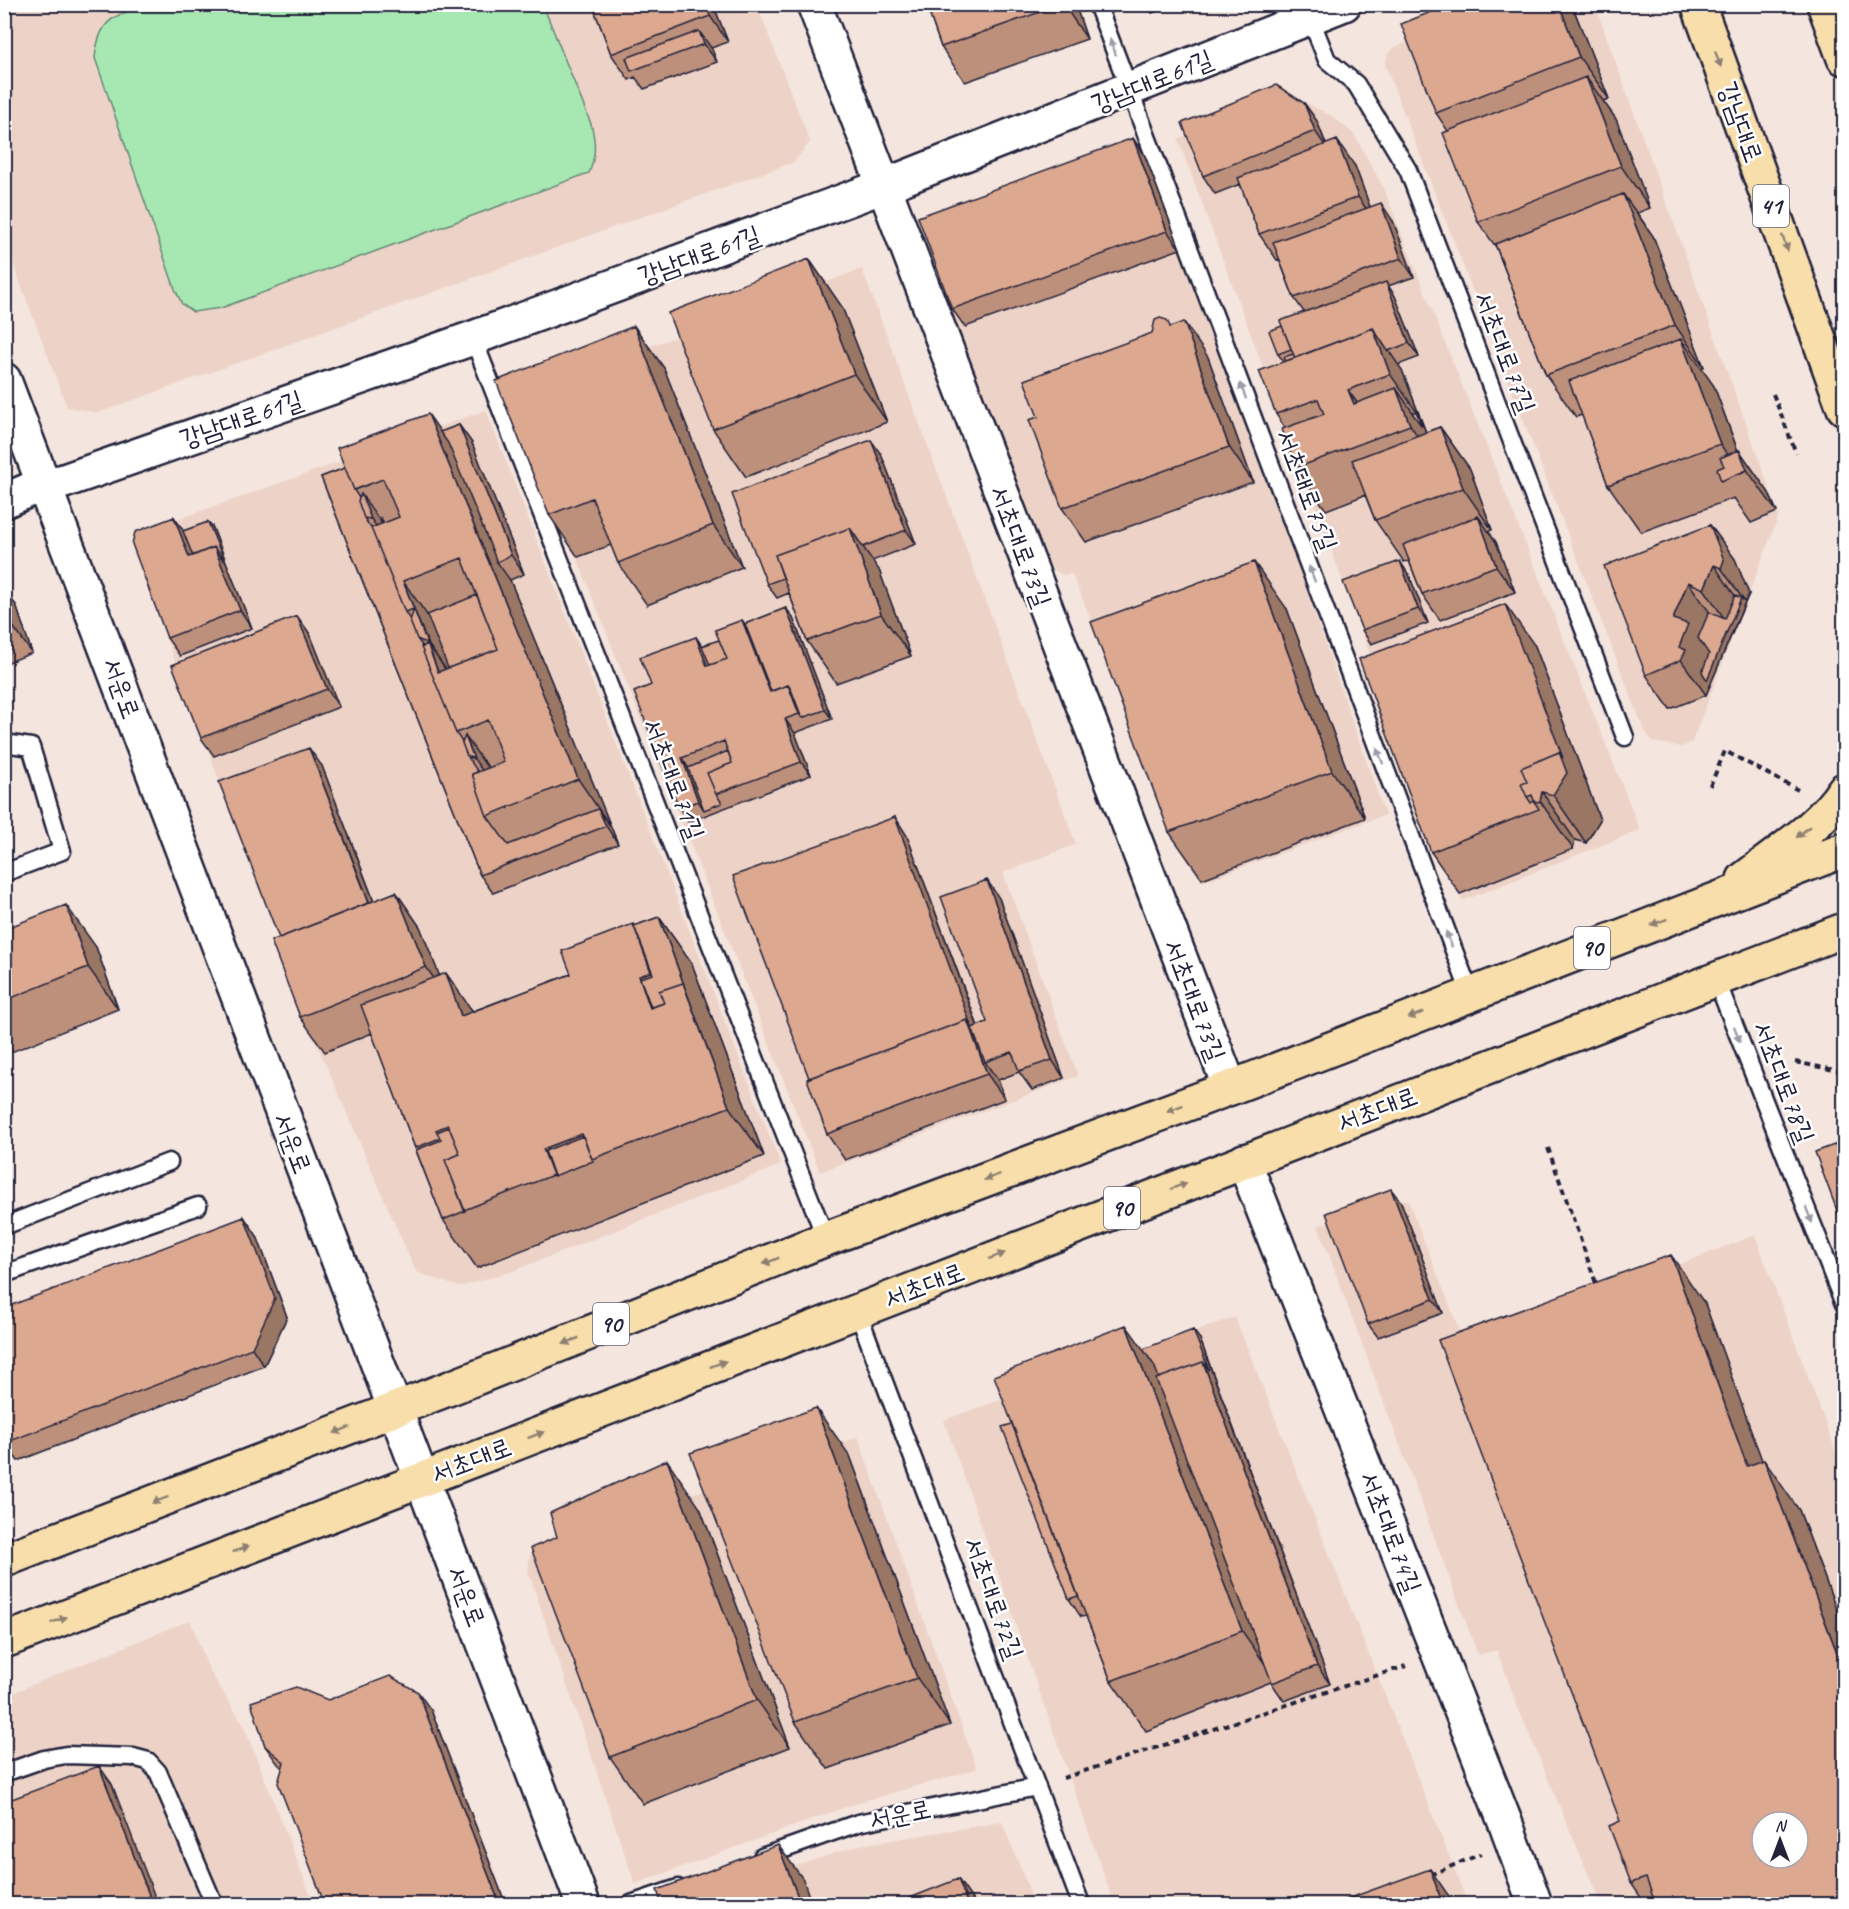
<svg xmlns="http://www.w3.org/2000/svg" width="1849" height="1909" viewBox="0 0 1849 1909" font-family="Caveat,'Poor Story',sans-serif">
<rect width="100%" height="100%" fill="#f4e5de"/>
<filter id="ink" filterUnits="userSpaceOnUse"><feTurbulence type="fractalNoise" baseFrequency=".0167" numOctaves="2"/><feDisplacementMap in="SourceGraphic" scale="12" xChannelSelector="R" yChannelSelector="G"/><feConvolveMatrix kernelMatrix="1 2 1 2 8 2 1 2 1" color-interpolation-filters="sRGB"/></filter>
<g filter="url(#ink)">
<path fill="#edd3c7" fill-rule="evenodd" d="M5,5h752l53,137 -16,20 -696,251 -31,-6 -62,-165z
M1505,5h90l184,510 -87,227 -10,5 -29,-5 -9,-12 -259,-665 3,-11 5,-6z
M1285,98l24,6 24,13 21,17 28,51 258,645 -178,71 -284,-762 78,-35z
M1143,144l128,345 114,326 -183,67 -130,-308 -9,1 -9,-5 -7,-9 -128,-335z
M862,269l214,575 -73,29 75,203 -258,96 -307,-776z
M486,410l295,755 -268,106 -54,16 -43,-15 -98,-225 -183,-494 10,-22z
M1391,1199l17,1 58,147 289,-112 89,238v431h-243l-85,-201 -19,-53 -19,5 -160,-429zM1762,1822h36v36h-36z
M1235,1317l233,587h-354l-170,-484z
M858,1437l119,332 -120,34 -222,81 -107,-313 2,-16 20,-13z
M190,1620l19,50 34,54 71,180h-309v-208z
M1002,1822l33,82h-356l181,-59z"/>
<path fill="#a7e8b2" stroke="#648576" stroke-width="1.5" d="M147,5h396l48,119c5,19 5,32 -2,49l-368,135 -28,4 -11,-8 -7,-15 -80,-231c4,-39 18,-42 52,-53z"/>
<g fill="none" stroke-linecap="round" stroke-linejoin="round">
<defs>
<path id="service" d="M1097,4l373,989
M1308,12l19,48 29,24 52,86 217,567
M473,338l353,901
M4,743l27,4 31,104 -58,22
M1716,979l128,325
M4,1226l165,-64
M4,1274l194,-68
M857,1310l224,594
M4,1773l40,-14 22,-4 67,2 15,4 10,11 56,132
M762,1857l96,-34 179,-36
M631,1904l47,-16"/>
<path id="minor" d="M814,4l416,1084
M4,501l41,-18 16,-1 412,-144 411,-152 460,-182
M1244,1161l261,661 30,82"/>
<path id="tertiary" d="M4,380l579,1524"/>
<path id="primary" d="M1698,4l146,404
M1824,4l20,54
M1744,879c33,-26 77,-53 100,-89
M4,1560l459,-177 363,-144 404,-151 614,-238
M4,1641l1840,-711"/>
</defs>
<use href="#service" stroke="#22223b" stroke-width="21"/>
<use href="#minor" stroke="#22223b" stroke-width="38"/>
<use href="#tertiary" stroke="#22223b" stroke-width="38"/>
<use href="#primary" stroke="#22223b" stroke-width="38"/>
<path stroke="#22223b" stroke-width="4" stroke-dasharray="6 4.5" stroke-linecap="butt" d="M1773,394l23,59
M1710,786l15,-35 73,39
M1795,1062l49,10
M1548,1148l49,138
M1063,1778l343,-112
M1430,1875l51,-21"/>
<use href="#service" stroke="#fff" stroke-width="16"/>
<use href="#minor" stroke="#fff" stroke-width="33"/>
<use href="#tertiary" stroke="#fff" stroke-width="33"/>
<use href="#primary" stroke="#f8deab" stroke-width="33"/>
</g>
<path fill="#bd907c" stroke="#22223b" stroke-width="1.5" d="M592,4h121l15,38 -17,6 6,14 -73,27 -9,-12 -6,3 -18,-26z
M926,4h149l12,35 -122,43 -24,-35z
M1146,4h30l-24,9z
M1574,10l35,89 -6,2 13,18 34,89 -13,5 16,23 51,131 -3,1 13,18 24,65 1,-1 30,43 8,19 -26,11 -17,-25 -93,34 -33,-47 -26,-70 -6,2 -30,-42 -50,-128 -18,-25 -30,-91 -12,-18z
M1304,103l13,18 9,23 29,22 15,41 23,14 21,56 -26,9 7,10 24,61 -21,8 4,5 24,62 14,-5 30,42 22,61 -4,1 8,11 19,50 -75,28 -18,-26 -13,-33 -5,1 -29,-42 -10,-25 -39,15 -30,-42 -11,-40 -9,-14 8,-52 -6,-8 4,-28 22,-14 -10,-14 -15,-39 -2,1 -18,-26 -19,-50 -25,10 -12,-18z
M1145,156l35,93 -215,78 -13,-18z
M809,259l33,48 45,115 -141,55 -33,-48z
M634,326l30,42 78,199 -95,38 -29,-42 -7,-18 -33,12 -29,-42z
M1171,327l37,30 45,125 -167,60 -24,-34 -24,-91z
M459,425l13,18 52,131 -14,6 108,264 -125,49 -13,-18 -159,-398z
M881,454l35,90 -44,17 7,9 32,86 -75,27 -29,-42 -18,-48 -12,5 -10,-14z
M174,517l9,14 25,-9 4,4 40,102 -72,28 -13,-18z
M1710,525l25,34 14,35 -43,101 -36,14 -24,-34z
M1409,575l19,48 -57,21 -9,-14z
M4,590l12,15 16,48 -28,11z
M786,608l7,10 39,101 -37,14 16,42 -123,47 -9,-14 -28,-123 45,-48 6,9 17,-6 23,-20 3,4z
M1287,609l78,209 -163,61 -33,-47z
M297,616l13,18 29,73 -125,49 -13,-18z
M1535,646l65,174 -14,23 -11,-3 -2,9 -113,45 -29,-42z
M322,766l52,135 22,-9 24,35 19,48 34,36 98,-37 63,-48 25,-9 33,47 72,192 -137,53 -150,59 -34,-48 -28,-72 -43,-115 -47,19 -25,-35 -21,-79z
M895,817l12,19 71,190 9,-4 12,-124 65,180 -32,12 -13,-18 -21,8 7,19 -160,61 -18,-26 -18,-56z
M4,929l92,18 22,62 -114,46z
M1401,1202l42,111 -65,24 -10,-13z
M244,1217l13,19 30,81 -23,49 -246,95 -13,-18z
M1705,1304l57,157 37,49 46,122v273h-199l-15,-22 -11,-62z
M1200,1339l130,345 -46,17 -13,-19 -125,49 -35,-50 -25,-65 -5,1 -12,-18 -57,-175 131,-75z
M850,1456l100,269 -122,44 -33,-47z
M700,1508l90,239 -147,57 -33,-47 -53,-220z
M328,1700l103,10 75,195h-181l-43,-137 -4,-4 -13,-18z"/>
<path fill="#9a7665" stroke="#22223b" stroke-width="1.5" d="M705,4h8l15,38 -18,-26z
M1063,4h12l12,35z
M1559,4h12l3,6 35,89 -30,-42z
M699,31l13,18 5,13 -13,-18z
M1586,77l30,42 34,89 -29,-42z
M1304,103l13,18 11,29 -13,-19z
M1133,138l12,18 35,93 -13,-18z
M1337,140l18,26 21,57 -18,-26z
M1623,194l30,42 51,131 -29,-42z
M1381,203l12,18 21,56 -13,-19z
M809,259l33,48 45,115 -33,-48z
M1386,282l9,14 24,61 -10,-14z
M1184,322l24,35 45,125 -24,-35z
M634,326l30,42 78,199 -29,-42z
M1373,328l29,42 37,97 -29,-42 -14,-37 26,38 -6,-15 -26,-37z
M1681,339l33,47 31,85 -5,2 -20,-29z
M1348,390l30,42 -24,-28z
M428,414l33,47 36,101 13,18 101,247 -33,-48z
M459,425l13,18 52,131 -13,-19z
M1440,427l30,42 22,61 -29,-42z
M871,440l10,14 35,90 -10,-14z
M1739,450l30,43 8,19 -30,-42z
M361,494l22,31 -3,-8 13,19v14l-22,-31z
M1478,516l18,26 19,50 -19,-26z
M174,517l13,19 13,34 -11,-13z
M208,522l4,4 40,102 -12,-18 -26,-63z
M1710,525l25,34 14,35 -4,8 -24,-34z
M850,528l29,42 32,86 -30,-42z
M1400,561l9,14 19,48 -10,-14z
M1254,562l33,47 78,209 -33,-47z
M1714,565l24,35 -10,24 -24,-35z
M403,581l34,48 25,63 -34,-48z
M1688,582l25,35v42l28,-61 4,4 -39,93 -25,-35 -8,-41z
M4,590l12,15 16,48 -28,-39z
M1505,604l30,42 65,174 -14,23 -33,-48z
M786,608l7,10 39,101 -7,-9z
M297,616l13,18 29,73 -12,-18z
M742,620l10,14 21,62 -3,-4z
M696,637l9,14 10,24 -8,-9z
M428,644l33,48 -23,-20z
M788,685l9,14 5,19 -3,-4z
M785,719l10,14 16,42 -10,-13z
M465,736l22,31 -4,-7 13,18 13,31 -35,-50z
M309,748l13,18 62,162 -12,-19z
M682,758l9,14 13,38 -6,-9z
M1542,792l33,48 -2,9 -33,-48z
M598,809l13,18 7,17 -12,-18z
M895,817l12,19 83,224 -5,2 13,18 7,19 -18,-25z
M987,880l12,18 65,180 -12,-18z
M396,892l24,35 30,75 -24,-35z
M66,905l30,42 22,62 -30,-42z
M659,917l33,47 72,192 -35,-49z
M446,973l34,49 -19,-6z
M1391,1189l10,13 42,111 -10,-14z
M244,1217l13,19 30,81 -23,49 -12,-18z
M1671,1255l34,49 77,211 -35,-49z
M1126,1325l35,49 115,306 -34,-49z
M1193,1330l7,9 15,41 115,304 -13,-18 -114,-304z
M816,1408l34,48 100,269 -33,-47z
M667,1460l33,48 90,239 -33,-47z
M1764,1460l35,50 46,122v42z
M418,1692l13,18 75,195h-6z
M99,1766l13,18 46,121h-5z
M778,1845l25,34 9,26h-11z
M1430,1869l25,36h-12z
M958,1879l18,26h-8z"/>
<path fill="#dca890" stroke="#22223b" stroke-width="1.5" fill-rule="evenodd" d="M592,4h113l5,12 -99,38z
M926,4h137l-122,43z
M1451,4h108l20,53 -143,56 -35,-89z
M699,31l5,13 -73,27 -5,-13z
M1586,77l35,89 -143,56 -35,-89z
M1276,85l28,18 11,28 -112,45 -21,-53z
M1133,138l34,93 -215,78 -34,-92z
M1337,140l21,57 -99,37 -21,-56z
M1623,194l52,131 -129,50 -51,-131z
M1381,203l20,55 -107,40 -21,-56z
M809,259l45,115 -141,55 -45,-116z
M1386,282l23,61 -21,8 -15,-23 -78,30 -15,-37z
M1160,318l7,2 3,7 14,-5 45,125 -167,61 -33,-88 9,-3 -14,-37 128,-47 3,-13z
M634,326l79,199 -95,38 -26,-65 -43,17 -53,-134z
M1282,326l9,23 -13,5 -9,-23z
M1373,328l17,46 -42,16 6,14 42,-16 14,37 -114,43 -14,-39 42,-15 -6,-15 -42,15 -17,-43z
M1681,339l39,105 -112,41 -39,-104z
M1293,354l2,4 -9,3 -2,-4z
M1416,411l6,15 -10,-13z
M428,414l150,365 -91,37 -15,-42 32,-12 -16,-42 -32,13 -35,-86 7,-3 -11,-5 -7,-18 4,-12 -9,3 -34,-84 28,-11 -16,-38 -29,11 -17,-42zM462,558l36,91 -60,23 -35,-91z
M459,425l52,130 -14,7 -49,-119 -8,-11z
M1440,427l23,61 -88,32 -23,-60z
M871,440l35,90 -43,17 -13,-19 -75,27 8,23 -16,6 -35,-90z
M1739,450l8,20 -26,11 -4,-12 7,-3 -4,-8z
M345,468l9,22 5,8 -1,3 6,17 7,10 34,84 5,8v1l7,18 6,8h-2l35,86 6,9v1l5,13 11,16 -6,2 15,42 21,29 90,-36 8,17 -126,49 -159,-398z
M361,494l10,25 -7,-1 -6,-17z
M1478,516l18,50 -74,28 -19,-49z
M174,517l15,40 25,-10 26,63 -73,28 -35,-94 3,-12z
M208,522l16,39 -10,-14 -21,9 -10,-25z
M1710,525l14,35 -3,8 -7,-3 -10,24 -16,-7 -15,37 15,5 -9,23 7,3 -5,10 -35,15 -42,-109z
M850,528l31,86 -74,27 -32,-86z
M1400,561l18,48 -56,21 -19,-48z
M1254,562l78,209 -163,61 -78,-210z
M477,595l21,54 -50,19 -21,-53z
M1735,595l6,3 -34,82 -5,-8 7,-18 -11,-16 11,-26 16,7z
M1505,604l58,154 -4,-6 -38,16 6,14 -6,2 6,13 4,6 3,-2 5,8 -108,43 -72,-193z
M786,608l39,102 -23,8 -11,-29 -3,-4 -17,6 -26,-67z
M297,616l30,73 -126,49 -29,-73z
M742,620l28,72 18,-7 11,29 -14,5 16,43 -85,32 -9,-21 25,-10 -8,-22 -42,17 16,43 -19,7 -45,-116 17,-7 -11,-28 56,-20 11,29 20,-7 -12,-29z
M719,640l8,19 -17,6 -8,-19z
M465,736l9,23 -7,-3 -5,-13z
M309,748l60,155 -90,35 -60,-156z
M728,751l4,12 -25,10 9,21 6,9 -18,7 -16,-42z
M1559,752l8,21 -14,22 -11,-3 -2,9 -5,2 -3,-8 -5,2 -6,-13 6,-2 -6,-14z
M895,817l77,211 -5,-8 -158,58 -76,-202z
M987,880l65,180 -33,11 -7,-19 -27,10 -13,-34 15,-6 -46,-125z
M396,892l30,75 -126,50 -29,-76z
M66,905l22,62 -84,34v-72z
M659,917l25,68 -1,-2 -24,8 5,12 -13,4 -11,-29 13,-4 -19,-48z
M633,924l18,48 -12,4 11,32 14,-5 -5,-12 24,-8 46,124 -137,52 -10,-25 -39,15 10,26 -89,35 -19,-50 15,-6 -12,-29 -12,5 4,8 -25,10 -54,-143 85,-32 15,43 110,-42 -9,-23z
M967,1020l20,54 -160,60 -20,-55z
M449,1127l11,27 -15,6 20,51 -22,9 -27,-70 25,-10 -4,-8z
M583,1136l10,25 -39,15 -9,-25z
M1845,1141v91l-30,-80z
M1391,1189l42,110 -65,25 -42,-111z
M244,1217l31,81 -23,50 -247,95 -1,-135z
M1671,1255l76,211 17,-6 81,214v231h-189l-10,-27 -15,5 -22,-57 11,-5 -182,-481zM1762,1822h36v36h-36z
M1126,1325l116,306 -131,50 -117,-305z
M1193,1330l16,40 -6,-8 -44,16 -5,-13 -11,-16z
M1203,1362l114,304 -45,17 -116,-304z
M816,1408l101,270 -122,44 -105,-269z
M1012,1424l66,172 -9,3 -67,-172z
M667,1460l90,240 -147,57 -79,-209 26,-11 -7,-24z
M390,1676l28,16 82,213h-175l-47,-122 6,-21 -19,-16 -14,-44 45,-15 32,13z
M99,1766l54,139h-149v-103z
M778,1845l23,60h-139l-5,-15z
M1430,1869l13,36h-112z
M958,1879l10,26h-76z"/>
<defs><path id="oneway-solid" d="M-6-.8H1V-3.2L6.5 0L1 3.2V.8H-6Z" transform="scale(1.5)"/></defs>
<g fill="#9c9ca7">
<use href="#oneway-solid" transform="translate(1113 47) rotate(-110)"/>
<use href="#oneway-solid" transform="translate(1243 391) rotate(-111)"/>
<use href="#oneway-solid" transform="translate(1312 574) rotate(-111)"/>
<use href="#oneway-solid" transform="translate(1380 756) rotate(-111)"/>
<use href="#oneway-solid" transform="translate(1449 939) rotate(-111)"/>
<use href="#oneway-solid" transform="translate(1737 1034) rotate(70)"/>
<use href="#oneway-solid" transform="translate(1809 1215) rotate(68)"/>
</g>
<g fill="#8d8073">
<use href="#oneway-solid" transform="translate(1718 59) rotate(70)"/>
<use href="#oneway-solid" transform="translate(1785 243) rotate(70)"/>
<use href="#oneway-solid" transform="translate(1803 832) rotate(140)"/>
<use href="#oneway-solid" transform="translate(1659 922) rotate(159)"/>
<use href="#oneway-solid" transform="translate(1416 1015) rotate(159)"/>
<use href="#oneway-solid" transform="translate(1175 1108) rotate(159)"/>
<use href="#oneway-solid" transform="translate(992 1177) rotate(159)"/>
<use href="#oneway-solid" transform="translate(1179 1186) rotate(-21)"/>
<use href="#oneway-solid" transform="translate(997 1256) rotate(-21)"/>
<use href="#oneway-solid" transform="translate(771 1261) rotate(158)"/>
<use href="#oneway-solid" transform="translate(571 1341) rotate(158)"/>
<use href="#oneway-solid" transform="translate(718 1364) rotate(-21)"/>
<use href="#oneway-solid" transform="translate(342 1430) rotate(159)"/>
<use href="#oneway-solid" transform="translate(536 1435) rotate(-21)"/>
<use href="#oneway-solid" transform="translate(160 1500) rotate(159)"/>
<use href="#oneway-solid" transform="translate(241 1549) rotate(-21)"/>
<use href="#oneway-solid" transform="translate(59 1620) rotate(-21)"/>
</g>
</g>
<g text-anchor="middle" stroke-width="5" stroke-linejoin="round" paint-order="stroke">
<g fill="#fff" stroke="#646476" stroke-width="1.5">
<rect x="1753" y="185" width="36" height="42" rx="4.5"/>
<rect x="1574" y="927" width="36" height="42" rx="4.5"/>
<rect x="1104" y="1187" width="36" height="42" rx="4.5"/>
<rect x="593" y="1303" width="36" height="42" rx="4.5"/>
</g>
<g font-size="24" font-weight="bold" fill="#22223b">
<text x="1771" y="214">41</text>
<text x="1592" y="956">90</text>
<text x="1122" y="1216">90</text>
<text x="611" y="1332">90</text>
</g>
<g font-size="26" fill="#22223b" stroke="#fff">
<text transform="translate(1152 81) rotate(-22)" y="9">강남대로61길</text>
<text transform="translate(1741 122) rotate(70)" y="9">강남대로</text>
<text transform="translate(699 255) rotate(-20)" y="9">강남대로61길</text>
<text transform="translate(1505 352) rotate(69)" y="9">서초대로77길</text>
<text transform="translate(241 419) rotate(-19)" y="9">강남대로61길</text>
<text transform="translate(1307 490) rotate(69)" y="9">서초대로75길</text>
<text transform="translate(1021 546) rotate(69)" y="9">서초대로73길</text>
<text transform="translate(122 688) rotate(70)" y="9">서운로</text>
<text transform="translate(674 779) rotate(69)" y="9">서초대로71길</text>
<text transform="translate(1195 1000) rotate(69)" y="9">서초대로73길</text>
<text transform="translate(1784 1082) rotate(69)" y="9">서초대로78길</text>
<text transform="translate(1377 1109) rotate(-21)" y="9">서초대로</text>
<text transform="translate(293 1143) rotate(69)" y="9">서운로</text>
<text transform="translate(924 1285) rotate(-21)" y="9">서초대로</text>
<text transform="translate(471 1460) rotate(-21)" y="9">서초대로</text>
<text transform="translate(1391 1532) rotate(69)" y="9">서초대로74길</text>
<text transform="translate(467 1596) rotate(69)" y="9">서운로</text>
<text transform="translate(994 1598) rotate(70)" y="9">서초대로72길</text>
<text transform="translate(900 1814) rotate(-12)" y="9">서운로</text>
</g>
</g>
<rect width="1849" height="1909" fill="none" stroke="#fff" stroke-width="24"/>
<rect x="12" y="12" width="1825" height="1885" fill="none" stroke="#22223b" stroke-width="2" filter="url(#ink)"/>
<g transform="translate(1780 1840)"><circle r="28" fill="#ffffff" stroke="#a7a7b1" stroke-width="1.5"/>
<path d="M0-4.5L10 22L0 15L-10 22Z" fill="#22223b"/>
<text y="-9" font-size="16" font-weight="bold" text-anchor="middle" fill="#22223b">N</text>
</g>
</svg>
